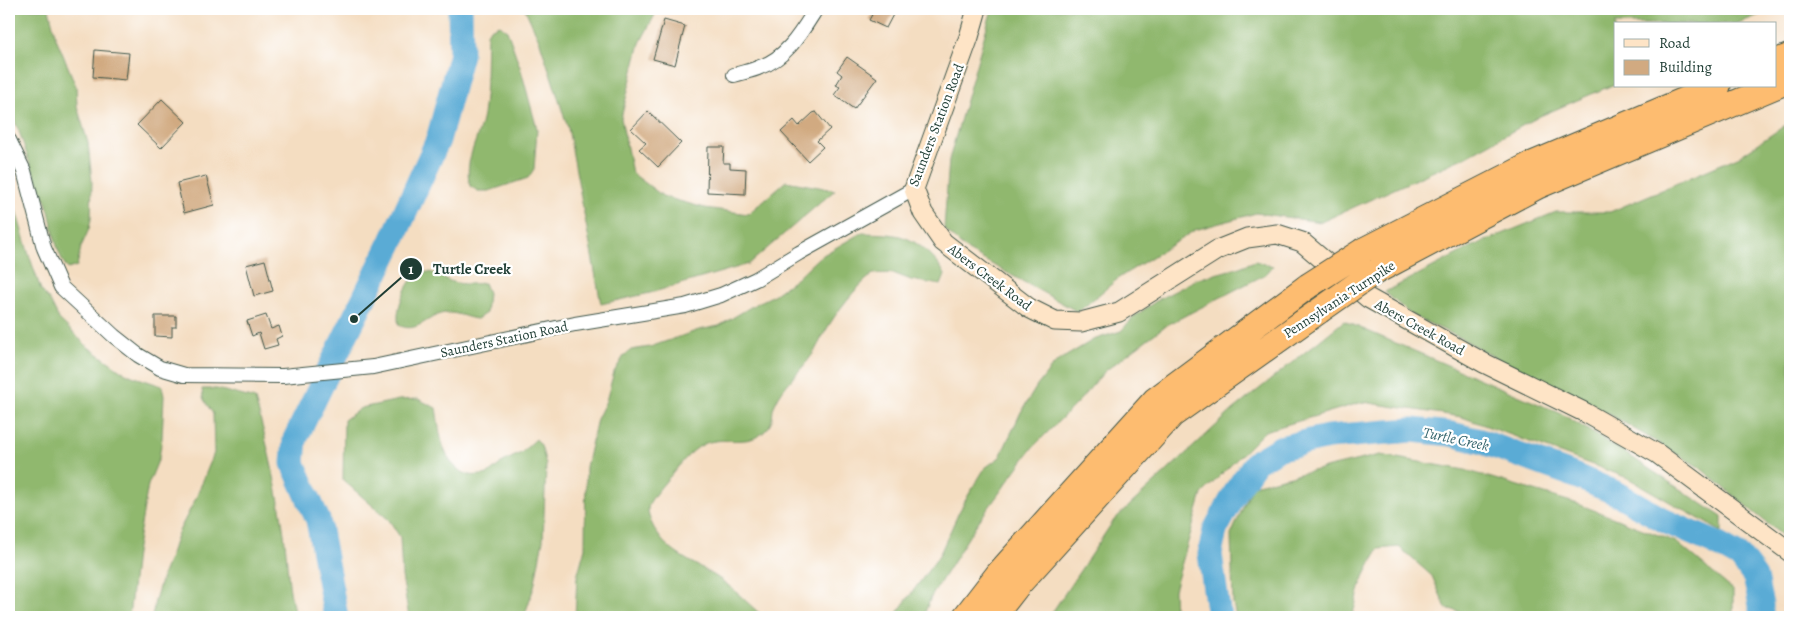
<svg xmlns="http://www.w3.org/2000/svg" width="1799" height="626" viewBox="0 0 1799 626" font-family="Alegreya,serif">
<rect width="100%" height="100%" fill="#fff"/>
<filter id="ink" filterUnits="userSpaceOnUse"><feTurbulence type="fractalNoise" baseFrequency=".02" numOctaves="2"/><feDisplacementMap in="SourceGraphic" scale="10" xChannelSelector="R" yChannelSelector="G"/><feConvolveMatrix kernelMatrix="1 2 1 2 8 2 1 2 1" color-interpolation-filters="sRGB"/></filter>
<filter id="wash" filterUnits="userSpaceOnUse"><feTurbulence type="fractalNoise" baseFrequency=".0096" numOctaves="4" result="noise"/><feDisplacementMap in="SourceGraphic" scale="20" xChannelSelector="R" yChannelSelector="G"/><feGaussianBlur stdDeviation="1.12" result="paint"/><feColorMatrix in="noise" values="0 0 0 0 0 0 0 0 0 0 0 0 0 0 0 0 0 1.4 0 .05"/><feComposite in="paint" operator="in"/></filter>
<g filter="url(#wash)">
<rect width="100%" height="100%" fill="#f4ddc1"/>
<path fill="#90b86e" stroke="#587a51" d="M9,9h40l7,29 20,48 1,20 11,37 4,38 -1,38 -2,10 -8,18 -4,19 -9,3c-13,-17 -14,-39 -19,-58 -5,-18 -14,-33 -20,-50 -6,-17 -10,-34 -20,-50z
M525,9h133l-18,34 -19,75 11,55 32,24 41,11 43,6 38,-33 49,9 -86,74 -99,29 -49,11 -33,-176 -28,-86z
M992,9h783l-39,15h-121v60l-75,32 -73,40 -146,66 -65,-9 -61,17 -75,47 -42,35 -110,-61 -24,-22 5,-69z
M499,25l8,5 14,40 16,59 -3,40 -6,9 -39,13h-11l-8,-5c-7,-26 9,-46 13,-71 4,-27 3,-55 4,-81l3,-5z
M1790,122v420l-91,-75 -90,-53 -96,-46 -50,-29 -52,-24 -26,-23 88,-46 83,-34h54l130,-56z
M9,186l19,66 13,38 9,11 9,18 29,28 34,24 10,5 30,10 2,10 -2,42 -3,20 -11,27 -12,68 -7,64h-120z
M861,233c28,1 46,-1 67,20 7,7 13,13 17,22l-4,10 -30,-5 -18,-7 -20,1c-19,15 -36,37 -48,58 -5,8 -8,16 -13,23 -11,16 -29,30 -37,49 -5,9 1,17 -10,27 -17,17 -42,4 -61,13 -15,7 -27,25 -38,37 -5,6 -12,14 -16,21 -4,8 -1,15 2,22 14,30 37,35 63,52 18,11 33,28 49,41h-189l2,-40 8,-29 1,-81 11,-48 9,-18 8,-29 10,-16 7,-6 19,-3 49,-17 20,-4 35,-21 18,-9 24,-17 22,-21z
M1255,261l18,5 -7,8 -101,52 -60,45 -27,31 -46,46 -56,77 -45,72 -8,20h-29l45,-61 20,-44 10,-18 16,-26 15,-11 21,-45 16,-26 14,-18 7,-7 35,-21 28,-9 14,-15 24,-17 18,-9 20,-11 40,-11z
M427,272c13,1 15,7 26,10 10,3 21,2 31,1l4,10 -2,20 -9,6c-10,-1 -20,-7 -31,-6 -17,1 -29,22 -47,12 -4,-12 4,-33 11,-43 4,-6 11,-8 17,-10z
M1344,321l218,93 68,42 92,61v15l-94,-54 -166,-61 -99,-15 -98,29 -63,63 -28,96 1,27h-126l65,-97 119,-110z
M202,389h15l38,10c12,44 23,90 29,135 4,28 3,56 12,83h-144l3,-17 9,-29 7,-17 6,-19 19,-37 18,-45 -1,-39 -10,-16z
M418,399l18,9c4,24 5,58 33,67 5,1 14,0 19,-1l15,-12 18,-9 15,-14 5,6 5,20 -3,75 -9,47 -10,30h-115l-7,-41 -2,-39 -11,-17 -46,-40 1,-60 17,-12 38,-8z
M1380,455l85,15 113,34 98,38 57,48v27h-254l-33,-9 -14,-32 -33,-29 -21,2 -16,32 -10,36h-116l-3,-14 -2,-68 22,-50z"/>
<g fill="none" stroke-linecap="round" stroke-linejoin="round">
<path stroke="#5aabd5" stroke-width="25" d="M336,617l-18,-97 -25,-57 2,-24 97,-198 46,-101 23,-86 -1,-45
M1219,617l-9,-63 5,-24 23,-42 18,-26 24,-14 48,-11 84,-7 39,4 29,7 91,33 45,19 51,29 48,21 25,14 15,20 6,28v12"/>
</g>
<g id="blocks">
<path fill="#d1aa81" d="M875,9h21l-10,19 -17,-8z
M664,20l21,6 -10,39 -22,-6z
M95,50l34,3 -3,27 -33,-3z
M847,57l30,21 -23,31 -20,-14 6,-8 -4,-2 6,-10 -5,-4z
M162,99l24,23 -25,26 -24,-23z
M648,111l33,32 -23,24 -19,-18 7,-6 -15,-14z
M816,112l14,17 -13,12 6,6 -15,14 -27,-29 13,-12 5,6 14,-13z
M708,147h16l-1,16h7v5l16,1 -1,25 -38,-2z
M206,176l8,29 -30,8 -7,-30z
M265,260l8,31 -19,5 -8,-31z
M266,315l5,14 8,-3 3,10 -6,3 2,6 -14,4 -5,-16 -7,3 -5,-15z
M155,316h21v11h-4v10l-17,-1z"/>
</g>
</g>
<g filter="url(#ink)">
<use href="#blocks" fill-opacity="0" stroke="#3f5549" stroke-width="1"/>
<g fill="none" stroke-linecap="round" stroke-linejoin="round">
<defs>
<path id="street" d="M734,75c9,-3 18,-4 26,-8 27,-9 42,-36 56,-58
M9,140l15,31 20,77 17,39 53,49 24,19 22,13 24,7 99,1 90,-9 202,-43 110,-18 36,-11 35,-16 43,-26 115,-64"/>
<path id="secondary" d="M977,9l-8,28 -55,152 9,24 20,29 86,66 26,13 26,1 38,-10 98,-62 30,-12 30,-4 25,8 66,56 116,65 102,50 72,41 132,98"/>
<path id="highway" d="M1775,62l15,-6
M1364,250l166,-85 188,-79
M1373,273l165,-87 252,-106
M965,617l34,-44 156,-173 153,-114
M993,617l25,-32 154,-170 147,-104"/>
</defs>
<use href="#street" stroke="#3f5549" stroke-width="16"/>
<use href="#secondary" stroke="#3f5549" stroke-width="21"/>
<use href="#highway" stroke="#3f5549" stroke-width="27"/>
<use href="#street" stroke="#fff" stroke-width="14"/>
<use href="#secondary" stroke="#fee4c6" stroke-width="19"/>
<use href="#highway" stroke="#fdbc70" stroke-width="25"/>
<defs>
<path id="highway-bridge" d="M1308,286l56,-36
M1319,311l54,-38"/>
</defs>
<use href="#highway-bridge" stroke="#3f5549" stroke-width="27" stroke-linecap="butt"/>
<use href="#highway-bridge" stroke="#fdbc70" stroke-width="25"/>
</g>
</g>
<g text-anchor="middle" stroke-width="4.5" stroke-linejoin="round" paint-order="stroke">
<g font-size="14" fill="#1f3d34" stroke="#fff">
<text transform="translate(936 125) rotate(-69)" y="5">Saunders Station Road</text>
<text transform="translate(990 277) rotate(37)" y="5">Abers Creek Road</text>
<text transform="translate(1339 299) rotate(-33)" y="5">Pennsylvania Turnpike</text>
<text transform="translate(1420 327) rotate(29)" y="5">Abers Creek Road</text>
<text transform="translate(504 339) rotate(-12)" y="5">Saunders Station Road</text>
</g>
<g font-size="15" font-style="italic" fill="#34646c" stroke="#fff">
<text transform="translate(1456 439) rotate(12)" y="5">Turtle Creek</text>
</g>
</g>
<path fill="none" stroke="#1f3d34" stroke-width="2" d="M354 319L411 269"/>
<g fill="#1f3d34" stroke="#fff" stroke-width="2">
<circle cx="354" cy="319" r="5"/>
<circle cx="411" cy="269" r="12"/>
</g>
<g font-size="15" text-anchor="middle" font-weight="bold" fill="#fff">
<text x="411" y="274">1</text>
</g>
<g font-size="15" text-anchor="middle" font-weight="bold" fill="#1f3d34" stroke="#fff" stroke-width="4.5" stroke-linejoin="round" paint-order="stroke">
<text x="472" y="274">Turtle Creek</text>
</g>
<rect width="1799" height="626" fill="none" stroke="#fff" stroke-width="30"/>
<rect x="1614" y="22" width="162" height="65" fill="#ffffff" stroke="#a5b1ae"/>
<rect x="1624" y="39" width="25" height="8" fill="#fee4c6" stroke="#a5b1ae"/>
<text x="1659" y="48" font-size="15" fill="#1f3d34">Road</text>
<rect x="1624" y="60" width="25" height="15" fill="#d1aa81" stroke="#a5b1ae"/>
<text x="1659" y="72" font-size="15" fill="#1f3d34">Building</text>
</svg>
